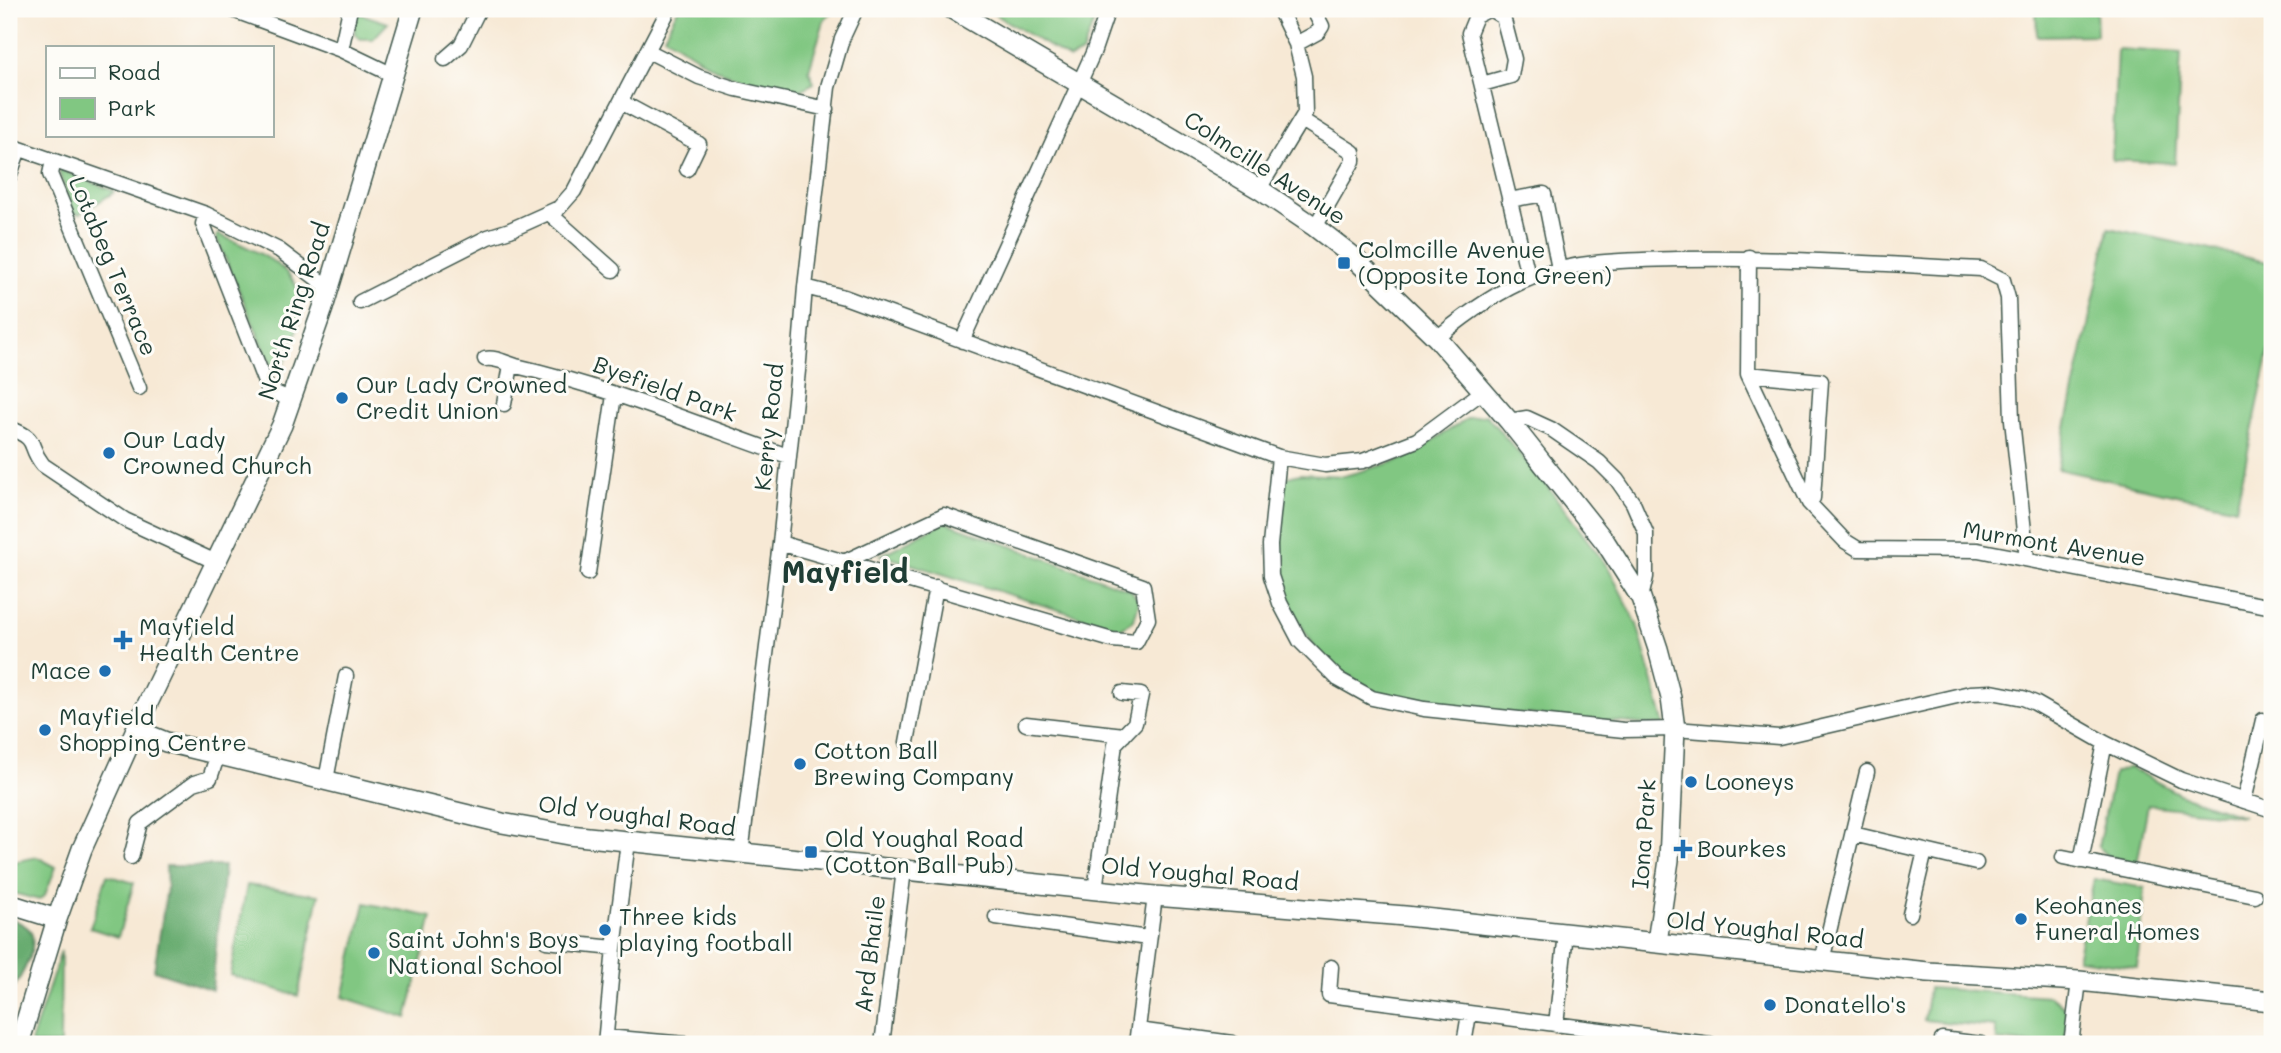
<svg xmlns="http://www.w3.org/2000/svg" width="2281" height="1053" viewBox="0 0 2281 1053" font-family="Mali,sans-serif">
<rect width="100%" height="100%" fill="#fdfcf7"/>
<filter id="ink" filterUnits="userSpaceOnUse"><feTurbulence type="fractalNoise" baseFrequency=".0143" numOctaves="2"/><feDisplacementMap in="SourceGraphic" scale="14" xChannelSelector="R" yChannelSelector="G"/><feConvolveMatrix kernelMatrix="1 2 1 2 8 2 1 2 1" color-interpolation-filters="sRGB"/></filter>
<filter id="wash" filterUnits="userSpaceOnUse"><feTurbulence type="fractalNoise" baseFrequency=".00686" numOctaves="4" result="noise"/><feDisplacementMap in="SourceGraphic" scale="28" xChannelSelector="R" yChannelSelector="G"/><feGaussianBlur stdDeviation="1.57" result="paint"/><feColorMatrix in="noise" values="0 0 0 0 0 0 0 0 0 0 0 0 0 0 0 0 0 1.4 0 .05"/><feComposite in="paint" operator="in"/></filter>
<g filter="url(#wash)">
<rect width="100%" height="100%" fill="#f7e9d5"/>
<path fill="#81c782" stroke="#50825b" stroke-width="2" d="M678,9h159l-12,9 -16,52 5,13 -23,12 -74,-25 -53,-34z
M986,9h113l-17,44 -12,6z
M2036,9h60l1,26 -60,1z
M358,13l30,10 -15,16h-12l-6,-4 -1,-10z
M2117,49l64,4 -6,110 -63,-3z
M61,170l53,21 -1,2 -34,21 -6,-2 -14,-40z
M2109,228l163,35v75l-36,170 -179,-39z
M218,234c45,21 103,39 77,102 -5,13 -9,29 -20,38l-59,-137z
M1486,415l58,67 65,87 28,55 28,102 -203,-17 -86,-16 -54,-34 -31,-50 -14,-44 7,-87 16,-4 44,2 60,-17 64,-41z
M945,522l186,68 8,12 -5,18 -14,9 -239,-74z
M2129,767l52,28 62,21 -95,-11 -11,59 -30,-8 -9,-9 16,-74z
M37,857l19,10 -11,28 -6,5 -30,-8v-29z
M107,875l27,8 -16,54 -28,-9z
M2094,879l51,9 -8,79 -60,-8z
M247,885l72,10 -21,101 -68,-21z
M365,903l67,14 -25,101 -64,-21z
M61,951l-1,93h-28l-1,-2z
M1929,988l120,8c16,8 20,15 18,33 -1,7 -2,10 -7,15h-27l-36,-4 -2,-13 -71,-7z"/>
<path fill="#68ac70" stroke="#447452" stroke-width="2" d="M166,866h58l-12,124 -58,-20 13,-82z
M9,917c6,3 14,7 19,11 15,15 -10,54 -19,67z"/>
</g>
<g filter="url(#ink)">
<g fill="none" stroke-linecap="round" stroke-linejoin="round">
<defs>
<path id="street" d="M230,9l111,41 52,25
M1490,9l-14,7 -7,17 60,246
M1296,44l22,-12 4,-6 -9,-17
M341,50l9,-41
M648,51l51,26 37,12 91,20
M445,59l16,-14 18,-36
M1482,84l29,-8 3,-17 -11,-42 -13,-8
M621,102l78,42 -12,25
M1302,120l51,32v9l-38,66
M9,145l197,69 73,36 49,37
M53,161l-3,13 89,214
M9,177l10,-28
M1259,189l46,-76 -1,-37 -8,-32 -17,-35
M1509,200l35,-6 15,75
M549,213l64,57
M206,214l-3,10 65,166 24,10
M1749,257l-1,117 61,129 36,38 13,8 120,1 294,57
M805,287l39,10 435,160 46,8 38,-4 54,-21 65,-48
M360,302l128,-65 22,-7 49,-22 15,-17 95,-182
M1437,338c28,-23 60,-47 94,-60 46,-18 98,-18 147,-19 101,-2 202,5 303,10l22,11 5,18 4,122 15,139
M962,341l131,-288 15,-44
M485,359c11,-2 20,4 31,7 93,21 182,59 272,90
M1748,374l73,7 -8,117 -4,5
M504,404l7,-39
M1509,421l18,-3 24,11 48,33 18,18 16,23 13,30v44l-5,21
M9,428c32,12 17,16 34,37l82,55 91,42
M1279,457l-9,88 1,31 9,27 20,38 38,38 34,19 52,11 200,21 51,-1 104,8 191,-44 22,-1 31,6 12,5 70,40 76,37 91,30
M780,543l332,97 24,2 12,-23 -5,-33 -199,-71 -98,46
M588,573l26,-178
M1026,724l98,11
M907,742l29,-155
M326,780l20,-104
M2244,801l19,-81
M1853,834l123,29
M741,854l39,-311 19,-182 6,-74 23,-200 14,-48 14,-30
M131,857l9,-34 54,-40 16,-5 8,-24
M2063,857l192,39
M2081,861l24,-118
M1095,890l20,-146 20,-21 6,-28 -19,-2
M1910,914l15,-63
M996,917l152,21
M546,941l68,7
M1822,961l45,-189
M1331,967l-2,28 381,49
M1556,1025l10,-92
M1138,1030l94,13
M606,1037l80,7
M1942,1039l39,5
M605,1044l9,-96 14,-106
M882,1044l22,-174
M1136,1044l19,-148
M1464,1044l5,-30
M2071,1044l8,-63"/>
<path id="secondary" d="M952,9l307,180 56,38 35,27 87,84 72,83 97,122 35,55 17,51 13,49 4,31 -6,131 -12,82
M136,730l30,12 336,81 67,12 586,61 250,20 523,56 151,9 193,20
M9,904l48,15
M19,1044l38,-125 25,-70 64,-142 136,-282 41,-117 90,-299"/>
</defs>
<use href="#street" stroke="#3f574c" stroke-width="17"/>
<use href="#secondary" stroke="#3f574c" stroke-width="22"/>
<use href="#street" stroke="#fff" stroke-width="14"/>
<use href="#secondary" stroke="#fff" stroke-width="19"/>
</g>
</g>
<g fill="#1f6fb2" stroke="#fdfcf7" stroke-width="2.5">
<rect x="1337" y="256" width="14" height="14" rx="3.5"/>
<circle cx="342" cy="398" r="7"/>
<circle cx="109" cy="453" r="7"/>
<path d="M119.5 629.5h7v7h7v7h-7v7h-7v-7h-7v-7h7z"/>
<circle cx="105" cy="671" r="7"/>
<circle cx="45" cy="730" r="7"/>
<circle cx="800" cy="764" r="7"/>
<circle cx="1691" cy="782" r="7"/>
<path d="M1679.5 838.5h7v7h7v7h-7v7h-7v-7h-7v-7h7z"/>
<rect x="804" y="845" width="14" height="14" rx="3.5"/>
<circle cx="2021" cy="919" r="7"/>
<circle cx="605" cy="930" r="7"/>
<circle cx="374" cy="953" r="7"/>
<circle cx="1770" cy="1005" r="7"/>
</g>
<g text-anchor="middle" stroke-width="6" stroke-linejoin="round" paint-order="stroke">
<g font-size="23" fill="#1f3d34" stroke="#fdfcf7">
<text transform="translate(1265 168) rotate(33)" y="8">Colmcille Avenue</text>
<text transform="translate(113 266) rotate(67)" y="8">Lotabeg Terrace</text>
<text transform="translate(294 311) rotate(-72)" y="8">North Ring Road</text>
<text transform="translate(665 389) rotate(20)" y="8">Byefield Park</text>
<text transform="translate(769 427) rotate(-84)" y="8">Kerry Road</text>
<text transform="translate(2054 544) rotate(9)" y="8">Murmont Avenue</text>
<text transform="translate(637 816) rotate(7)" y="8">Old Youghal Road</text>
<text transform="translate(1644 834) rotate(-86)" y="8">Iona Park</text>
<text transform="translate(1200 874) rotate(5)" y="8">Old Youghal Road</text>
<text transform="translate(1765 930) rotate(6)" y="8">Old Youghal Road</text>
<text transform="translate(870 954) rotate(-83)" y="8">Ard Bhaile</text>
</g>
<g font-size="23" fill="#1f3d34" stroke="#fdfcf7" text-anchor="start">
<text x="1358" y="258">Colmcille Avenue<tspan x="1358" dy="26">(Opposite Iona Green)</tspan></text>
<text x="356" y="393">Our Lady Crowned<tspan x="356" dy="26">Credit Union</tspan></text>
<text x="123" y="448">Our Lady<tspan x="123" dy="26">Crowned Church</tspan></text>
<text x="139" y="635">Mayfield<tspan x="139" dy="26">Health Centre</tspan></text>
<text x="91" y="679" text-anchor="end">Mace</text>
<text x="59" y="725">Mayfield<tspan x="59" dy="26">Shopping Centre</tspan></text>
<text x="814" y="759">Cotton Ball<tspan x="814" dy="26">Brewing Company</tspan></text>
<text x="1705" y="790">Looneys</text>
<text x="825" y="847">Old Youghal Road<tspan x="825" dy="26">(Cotton Ball Pub)</tspan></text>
<text x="1697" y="857">Bourkes</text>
<text x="2035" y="914">Keohanes<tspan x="2035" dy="26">Funeral Homes</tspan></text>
<text x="619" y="925">Three kids<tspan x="619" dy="26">playing football</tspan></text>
<text x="388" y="948">Saint John's Boys<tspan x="388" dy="26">National School</tspan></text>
<text x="1784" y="1013">Donatello's</text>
</g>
<g font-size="30" font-weight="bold" fill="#1f3d34" stroke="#fdfcf7">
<text x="845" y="583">Mayfield</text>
</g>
</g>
<rect width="2281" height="1053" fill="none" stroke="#fdfcf7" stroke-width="35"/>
<rect x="46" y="46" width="228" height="91" fill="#fdfcf7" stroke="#a4b0a9" stroke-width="2"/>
<rect x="60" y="68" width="35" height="10" fill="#ffffff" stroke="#a4b0a9" stroke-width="2"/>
<text x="108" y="80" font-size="21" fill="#1f3d34">Road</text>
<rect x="60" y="98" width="35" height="21" fill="#81c782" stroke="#a4b0a9" stroke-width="2"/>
<text x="108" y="116" font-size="21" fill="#1f3d34">Park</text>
</svg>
